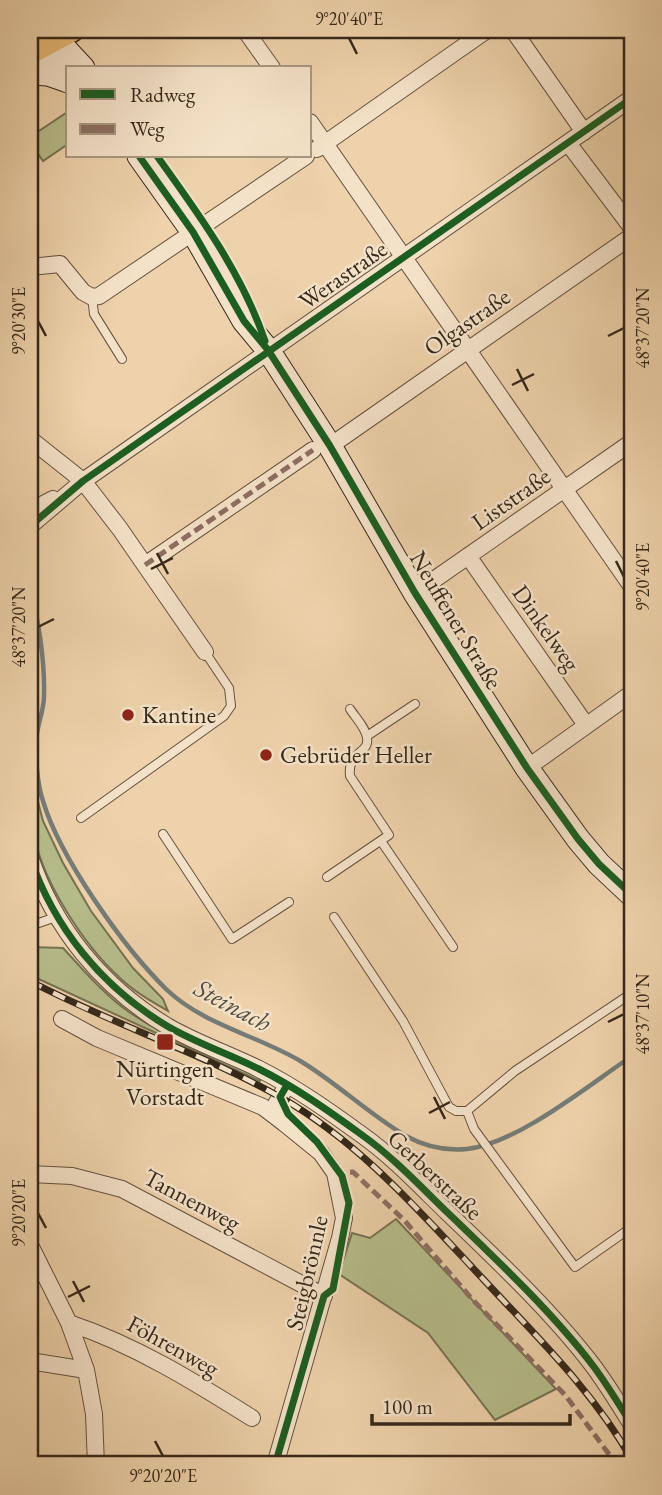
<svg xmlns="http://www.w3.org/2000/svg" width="662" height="1495" viewBox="0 0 662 1495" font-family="'EB Garamond',serif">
<rect width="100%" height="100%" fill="#eed2ab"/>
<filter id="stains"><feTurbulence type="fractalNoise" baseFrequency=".00286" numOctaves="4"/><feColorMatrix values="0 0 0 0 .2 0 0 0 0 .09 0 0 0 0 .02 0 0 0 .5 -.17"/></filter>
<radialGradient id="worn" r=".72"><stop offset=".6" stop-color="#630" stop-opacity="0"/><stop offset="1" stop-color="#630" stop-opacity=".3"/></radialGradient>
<path fill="#b6bd8b" stroke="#767252" stroke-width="2" d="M66,113l2,4v27l-25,17 -13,-19v-5z
M30,771l13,50 20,42 28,48 42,57 30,31 5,12c-17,-10 -35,-20 -49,-34 -36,-33 -75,-94 -85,-141 -5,-22 -4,-43 -4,-65z
M30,947l33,1c21,23 41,46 66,64 38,26 90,46 132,66l-1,3 -230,-106z
M396,1219l160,170 -61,31 -67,-87 -89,-59 13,-41 18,5z"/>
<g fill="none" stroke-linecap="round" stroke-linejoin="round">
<path stroke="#757c78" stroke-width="4.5" d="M30,586c9,37 15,72 14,110 0,16 -8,31 -8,47 -1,15 2,44 7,58 17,57 81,147 124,189 37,35 92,46 135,72 36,22 68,53 104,74 18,10 40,15 61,13 50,-5 123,-65 165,-93"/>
<defs>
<path id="lane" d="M92,297l2,17 28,45
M367,736l48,-32
M81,818l143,-102 7,-10 -2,-18 -24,-36
M163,834l69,105 57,-37
M381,841l72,106
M327,877l62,-42 -39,-59c-3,-25 20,-22 17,-38 -1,-10 -12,-21 -17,-29
M334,917l69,104 46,86 7,4h11l48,-40 117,-78
M30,926l26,-9
M467,1111l7,18 101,138 57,-40"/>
<path id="street" d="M245,30l27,38
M513,30l71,102
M310,122l322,465
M568,143l64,85
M317,149l170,-119
M30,267l30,-3 23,28 9,5 7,-1 207,-140
M30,439l53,42 37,48 85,123
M330,446l302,-210
M30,511l23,-12
M30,526l53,-45 549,-383
M468,556l118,169
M145,565l168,-115
M415,593l217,-151
M527,768l105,-75
M30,857c24,71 72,130 137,169 29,17 62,28 92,43 36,18 70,42 103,66 31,22 58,51 86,78 49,47 105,100 146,154 14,19 26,39 38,58
M62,1019l35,19 166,69 21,16 37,30 14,20 9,45 -4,20 -65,227
M271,1113l16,-28
M30,1174l42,2 50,13 202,107
M30,1245l39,78 17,47 8,44 2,51
M69,1323c66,22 124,58 183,95
M30,1361l56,9"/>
<path id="secondary" d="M55,38l28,30
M41,45l27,36
M30,73l18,1 20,7
M139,156l54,76 51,89 24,29 62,96 85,147 112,175 51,71 21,25 33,31"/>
<path id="primary" d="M30,52l41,-22"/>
</defs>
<use href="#lane" stroke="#63523e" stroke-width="10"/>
<use href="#street" stroke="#63523e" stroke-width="18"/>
<use href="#secondary" stroke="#35281a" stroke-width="25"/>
<use href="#primary" stroke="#35281a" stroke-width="27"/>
<use href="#lane" stroke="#f4e2c8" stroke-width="8"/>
<use href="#street" stroke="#f4e2c8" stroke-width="16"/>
<use href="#secondary" stroke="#f4e2c8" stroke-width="23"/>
<use href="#primary" stroke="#e7b976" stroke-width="24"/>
<defs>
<path id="rail" d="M30,981c81,43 170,71 250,116 81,46 141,116 204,183 53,57 110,112 148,180"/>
</defs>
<use href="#rail" stroke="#35281a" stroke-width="7"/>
<use href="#rail" stroke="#f4e2c8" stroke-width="4.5" stroke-dasharray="13" stroke-linecap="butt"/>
<path stroke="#8d6e63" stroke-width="5" stroke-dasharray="10 5" stroke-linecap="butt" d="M145,565l168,-115
M335,1173l18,-1 51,48 68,79 94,97 51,69"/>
<defs>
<path id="cycleway" d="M139,156l54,76 51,89 24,29 62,96 85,147 112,175 51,71 21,25 33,31
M157,156c41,57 85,117 108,185
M30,526l53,-45 549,-383
M30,857c24,71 72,130 137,169 29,17 62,28 92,43 36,18 70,42 103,66 31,22 58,51 86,78 49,47 105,100 146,154 14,19 26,39 38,58
M275,1465l49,-169 9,-7 16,-86 -7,-27 -25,-34 -29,-28 -8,-17 7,-12"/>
</defs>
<use href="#cycleway" stroke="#f4e2c8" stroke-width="11"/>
<use href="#cycleway" stroke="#1b5e20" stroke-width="7"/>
</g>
<path fill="none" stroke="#35281a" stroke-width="2.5" d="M349,38l8,16M38,321l8,15M608,336l16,-8M517,369l11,22M512,385l22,-11M157,553l11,21M616,561l8,16M151,569l22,-11M38,627l16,-8M608,1022l16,-8M434,1097l11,22M429,1113l21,-11M38,1213l8,15M73,1281l11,21M68,1297l22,-11M155,1441l8,15"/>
<g fill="#8f2418" stroke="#f4e2c8" stroke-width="2.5">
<circle cx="128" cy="715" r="7"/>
<circle cx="266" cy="755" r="7"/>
<rect x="156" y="1033" width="18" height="18" rx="3.5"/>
</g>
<g text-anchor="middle" stroke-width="5" stroke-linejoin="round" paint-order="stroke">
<g font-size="24" fill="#35281a" stroke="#f4e2c8">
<text transform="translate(343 275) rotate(-35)" y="8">Werastraße</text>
<text transform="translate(467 322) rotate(-35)" y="8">Olgastraße</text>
<text transform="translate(511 499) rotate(-35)" y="8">Liststraße</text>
<text transform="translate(456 620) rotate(59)" y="8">Neuffener Straße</text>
<text transform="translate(546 628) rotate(55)" y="8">Dinkelweg</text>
<text transform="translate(435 1175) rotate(43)" y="8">Gerberstraße</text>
<text transform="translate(192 1200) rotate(28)" y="8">Tannenweg</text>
<text transform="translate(307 1273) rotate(-77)" y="8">Steigbrönnle</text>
<text transform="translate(173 1346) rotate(29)" y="8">Föhrenweg</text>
</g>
<g font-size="24" fill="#35281a" stroke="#f4e2c8" text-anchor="start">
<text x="142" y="723">Kantine</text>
<text x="280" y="763">Gebrüder Heller</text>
<text x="165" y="1077" text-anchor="middle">Nürtingen<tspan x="165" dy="28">Vorstadt</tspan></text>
</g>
<g font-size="26" font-style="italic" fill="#504b41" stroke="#f4e2c8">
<text transform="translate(233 1005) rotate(28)" y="9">Steinach</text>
</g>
</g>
<rect width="662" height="1495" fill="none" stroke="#eed2ab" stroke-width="77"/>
<rect x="66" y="66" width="245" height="91" fill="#f4e2c8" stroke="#a89882" stroke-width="2"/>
<rect x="80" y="89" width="35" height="10" fill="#1b5e20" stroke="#a89882" stroke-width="2"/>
<text x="130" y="102" font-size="21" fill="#35281a">Radweg</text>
<rect x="80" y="124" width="35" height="10" fill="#8d6e63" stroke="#a89882" stroke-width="2"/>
<text x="130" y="136" font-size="21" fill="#35281a">Weg</text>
<path d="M372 1414v10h198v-10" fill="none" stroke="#35281a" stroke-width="3.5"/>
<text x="382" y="1414" font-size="21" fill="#35281a" stroke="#f4e2c8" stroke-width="5" paint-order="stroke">100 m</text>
<rect x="38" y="38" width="586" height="1418" fill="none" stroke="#35281a" stroke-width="2.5"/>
<g font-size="18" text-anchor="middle" fill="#35281a">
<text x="349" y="25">9°20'40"E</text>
<text transform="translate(19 321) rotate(-90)" y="6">9°20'30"E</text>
<text transform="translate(643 328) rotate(-90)" y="6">48°37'20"N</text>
<text transform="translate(643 577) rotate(-90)" y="6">9°20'40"E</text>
<text transform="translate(19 627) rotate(-90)" y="6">48°37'20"N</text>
<text transform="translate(643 1014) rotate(-90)" y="6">48°37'10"N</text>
<text transform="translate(19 1213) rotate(-90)" y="6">9°20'20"E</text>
<text x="163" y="1482">9°20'20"E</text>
</g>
<rect width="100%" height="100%" filter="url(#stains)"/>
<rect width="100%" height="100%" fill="url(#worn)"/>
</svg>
